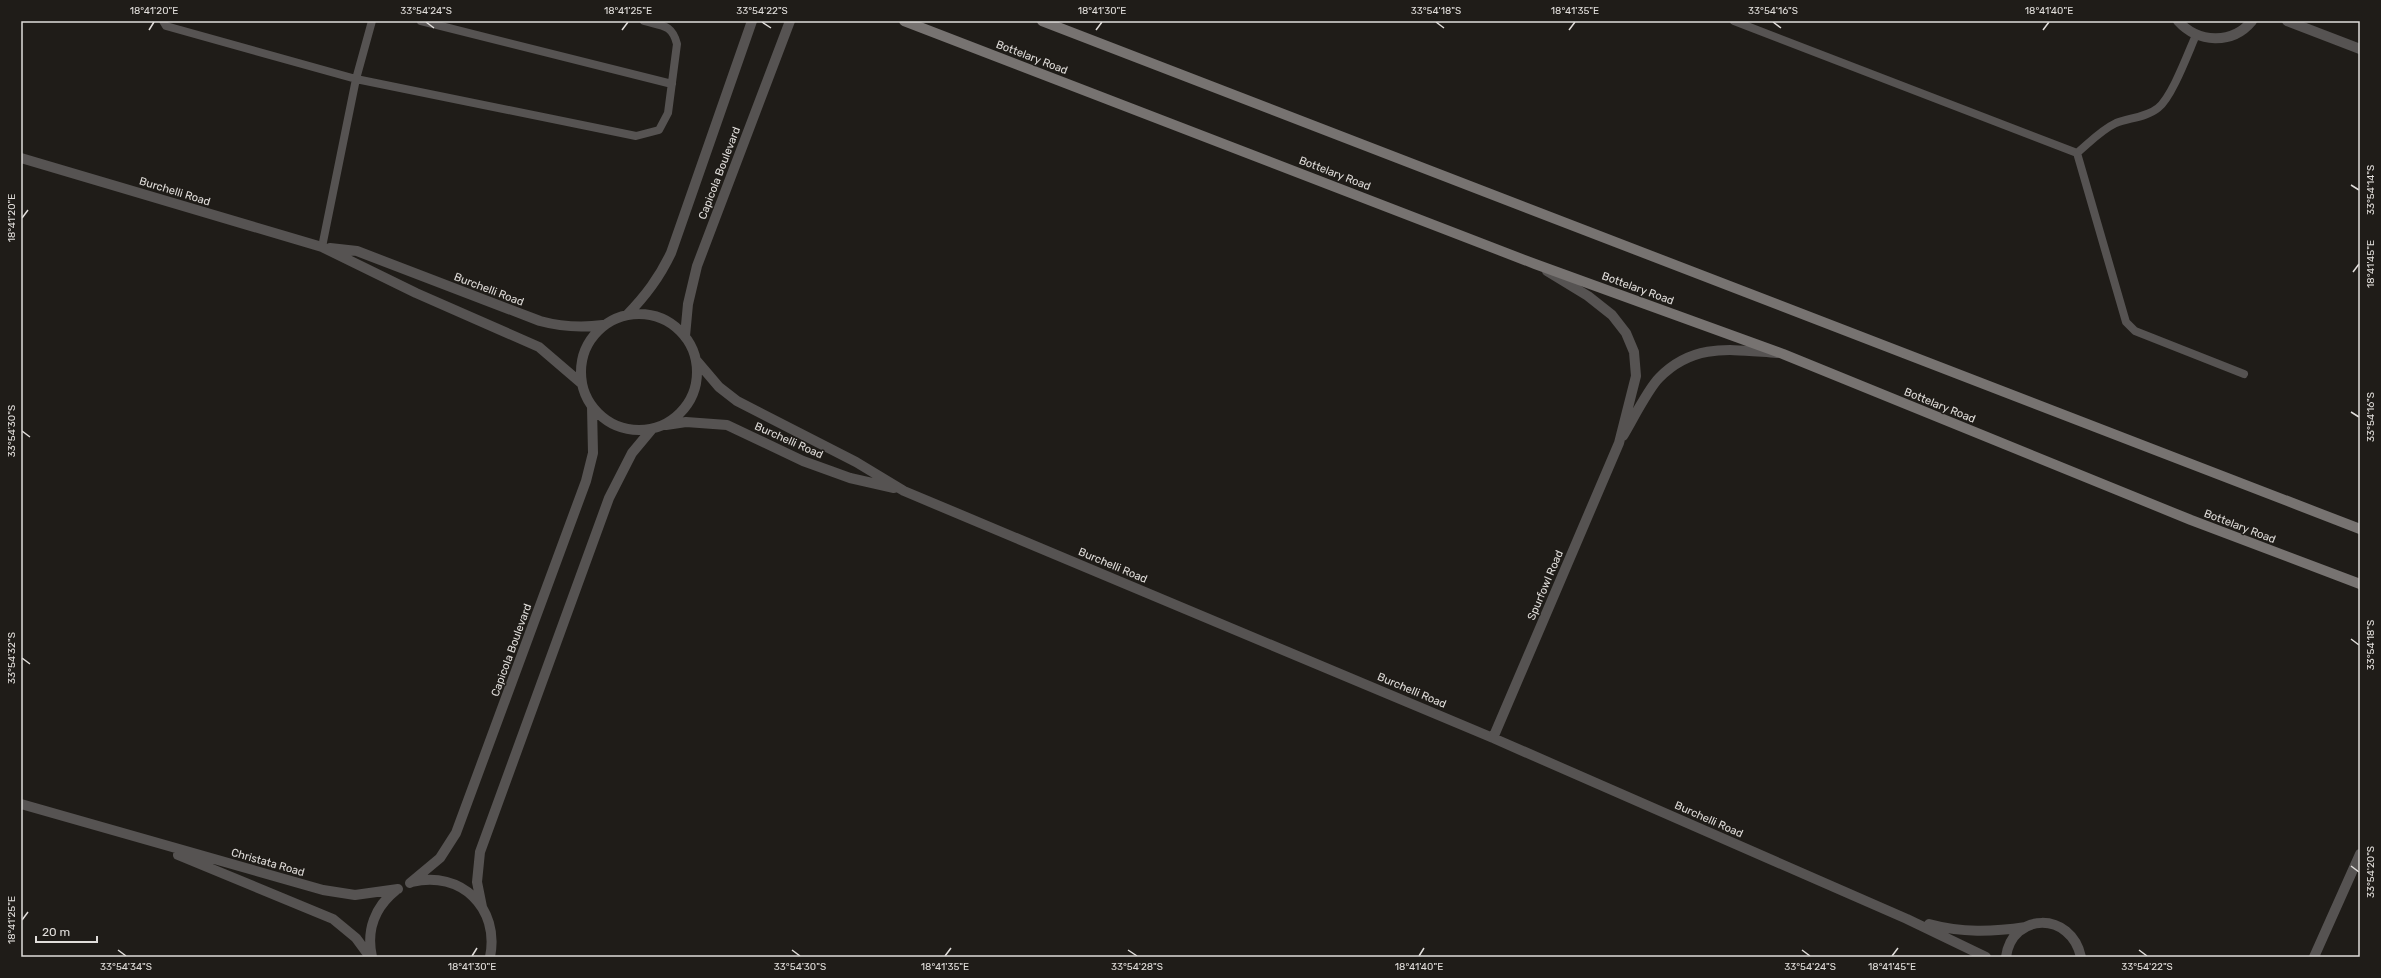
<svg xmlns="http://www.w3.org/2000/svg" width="2381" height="978" viewBox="0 0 2381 978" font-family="Rubik,sans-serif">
<rect width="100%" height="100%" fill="#1f1c18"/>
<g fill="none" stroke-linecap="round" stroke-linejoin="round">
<path stroke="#565352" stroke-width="8" d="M163,21l3,5 190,53 280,57 23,-6 9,-17 9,-69c-5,-20 -15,-18 -33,-23
M421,21l251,63
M1734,21l343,132c12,-10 24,-23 39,-30 13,-5 31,-6 42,-15 14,-11 30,-55 38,-73
M2077,153l49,169 9,9 109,43
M322,247l34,-168 16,-58"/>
<path stroke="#565352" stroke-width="10" d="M2178,21c20,22 54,24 74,0
M2287,21l73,28
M21,158l301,89 94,46 123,54 42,36
M330,248l27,3 183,70c22,6 41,7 63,4
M581 372a58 58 0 1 1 116 0a58 58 0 1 1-116 0Z
M627,315c19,-20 32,-37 44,-62l81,-232
M685,336l3,-32 9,-38 93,-245
M696,360l23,27 18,14 119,61 48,29 589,247 414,181 79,38
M666,425l20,-3 41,3 76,36 47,17 44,10
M1623,436c9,-15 25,-47 36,-58 35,-36 73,-28 118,-25
M1493,738l126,-295 17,-67 -2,-24 -8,-19 -14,-18 -24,-19 -41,-25
M21,804l302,86 32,5 43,-6
M178,855l155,64 23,19 14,19
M412,882c49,-12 88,26 78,75
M410,883l30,-25 16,-25 130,-352 7,-28 -1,-46
M482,907l-5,-25 3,-30 129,-354 23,-45 20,-24
M1929,924c33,9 63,8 97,3
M372,957c-6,-27 3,-50 24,-67
M2006,957c6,-45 65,-46 75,0"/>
<path stroke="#565352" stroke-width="10" d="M2314,957l46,-103"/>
<path stroke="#777371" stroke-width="10" d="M904,21l631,243 248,90 408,166 169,64
M1042,21l1318,508"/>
</g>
<path fill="none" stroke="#e0ddda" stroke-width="1.5" d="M426,22l8,6M762,22l9,6M1436,22l8,6M1773,22l8,6M149,30l5,-8M622,30l6,-8M1096,30l6,-8M1569,30l6,-8M2043,30l6,-8M2351,185l8,5M22,218l6,-8M2353,272l6,-8M2351,412l8,5M22,431l8,6M2351,639l8,6M22,658l8,6M2351,866l8,6M22,920l6,-8M118,950l8,6M792,950l8,6M1128,950l9,6M1802,950l8,6M2139,950l8,6M472,956l5,-8M945,956l6,-8M1419,956l5,-8M1892,956l6,-8"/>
<g text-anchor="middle" stroke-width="3" stroke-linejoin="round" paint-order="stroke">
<g font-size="11" fill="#e0ddda" stroke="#1f1c18">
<text transform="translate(1032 57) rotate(21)" y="4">Bottelary Road</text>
<text transform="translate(719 173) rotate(-69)" y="4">Capicola Boulevard</text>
<text transform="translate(1335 173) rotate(21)" y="4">Bottelary Road</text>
<text transform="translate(175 191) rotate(17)" y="4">Burchelli Road</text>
<text transform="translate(1638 288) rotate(20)" y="4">Bottelary Road</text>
<text transform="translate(489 289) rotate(21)" y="4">Burchelli Road</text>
<text transform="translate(1940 405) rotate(22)" y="4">Bottelary Road</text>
<text transform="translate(789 440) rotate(24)" y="4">Burchelli Road</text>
<text transform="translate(2240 526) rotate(21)" y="4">Bottelary Road</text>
<text transform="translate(1113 565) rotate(23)" y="4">Burchelli Road</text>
<text transform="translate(1545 585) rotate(-67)" y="4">Spurfowl Road</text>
<text transform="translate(511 650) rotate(-70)" y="4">Capicola Boulevard</text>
<text transform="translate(1412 690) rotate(23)" y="4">Burchelli Road</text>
<text transform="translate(1709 819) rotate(24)" y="4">Burchelli Road</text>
<text transform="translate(268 862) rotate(16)" y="4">Christata Road</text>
</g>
</g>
<rect width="2381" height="978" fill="none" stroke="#1f1c18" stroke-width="44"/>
<path d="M36 936v6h61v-6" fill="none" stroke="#e0ddda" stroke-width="2"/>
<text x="42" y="936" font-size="12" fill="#e0ddda" stroke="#1f1c18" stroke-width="3" paint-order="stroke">20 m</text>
<rect x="22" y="22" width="2337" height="934" fill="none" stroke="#e0ddda" stroke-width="1.5"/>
<g font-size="10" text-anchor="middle" fill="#e0ddda">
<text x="154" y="14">18°41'20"E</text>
<text x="426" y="14">33°54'24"S</text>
<text x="628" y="14">18°41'25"E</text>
<text x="762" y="14">33°54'22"S</text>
<text x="1102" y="14">18°41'30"E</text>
<text x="1436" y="14">33°54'18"S</text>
<text x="1575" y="14">18°41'35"E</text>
<text x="1773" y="14">33°54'16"S</text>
<text x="2049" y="14">18°41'40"E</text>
<text transform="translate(2370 190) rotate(-90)" y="4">33°54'14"S</text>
<text transform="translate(11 218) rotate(-90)" y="4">18°41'20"E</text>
<text transform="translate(2370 264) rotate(-90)" y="4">18°41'45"E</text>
<text transform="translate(2370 417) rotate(-90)" y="4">33°54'16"S</text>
<text transform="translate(11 431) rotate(-90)" y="4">33°54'30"S</text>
<text transform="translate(2370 645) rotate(-90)" y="4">33°54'18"S</text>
<text transform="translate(11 658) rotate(-90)" y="4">33°54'32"S</text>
<text transform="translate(2370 872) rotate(-90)" y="4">33°54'20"S</text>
<text transform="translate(11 920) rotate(-90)" y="4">18°41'25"E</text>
<text x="126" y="970">33°54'34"S</text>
<text x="472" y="970">18°41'30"E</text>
<text x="800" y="970">33°54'30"S</text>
<text x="945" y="970">18°41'35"E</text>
<text x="1137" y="970">33°54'28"S</text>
<text x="1419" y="970">18°41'40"E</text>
<text x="1810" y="970">33°54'24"S</text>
<text x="1892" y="970">18°41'45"E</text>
<text x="2147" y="970">33°54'22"S</text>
</g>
</svg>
